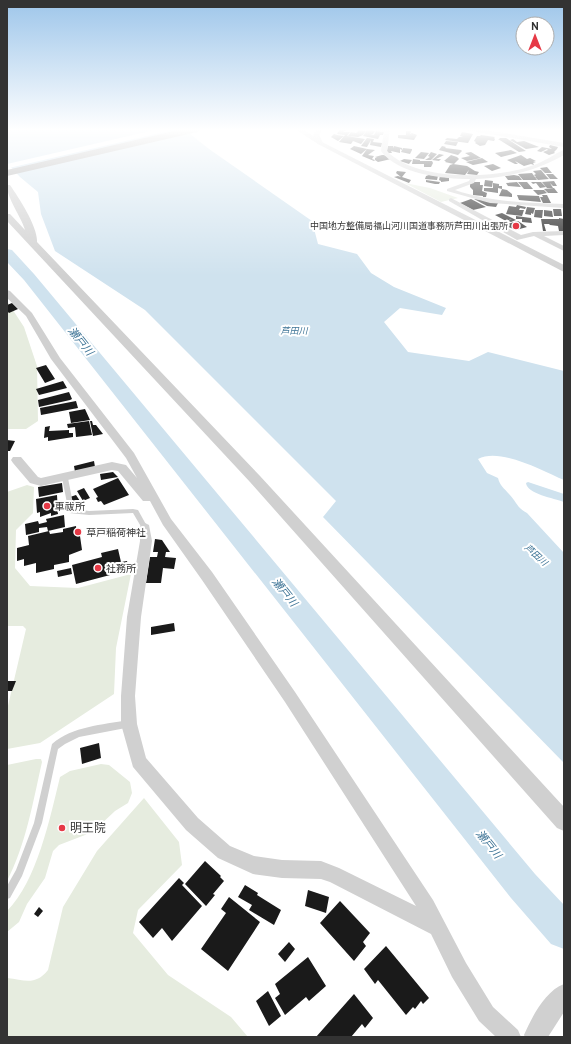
<svg xmlns="http://www.w3.org/2000/svg" width="571" height="1044" viewBox="0 0 571 1044" font-family="Overpass,'Noto Sans JP',sans-serif">
<rect width="100%" height="100%" fill="#fff"/>
<path fill="#e6ecdf" d="M405,183l25,5 28,10 -17,4z
M7,301l17,26 13,39 1,55 -12,8h-19z
M27,485l7,2 -1,26 -17,17 -1,38 15,18 48,2 53,-14 -15,74 -2,46 -74,49 -33,6v-39l19,-81 -3,-3h-16v-134z
M36,759h5l1,3c-9,40 -16,82 -35,119v-116z
M101,764l8,1 21,17 2,11 -4,10 -13,8 -17,16 -13,8 -26,10 -6,6 -8,27 -18,26 -8,18 -12,10v-21c30,-30 43,-93 53,-134l10,-6z
M144,798l35,44 3,23 -44,45 -5,23 35,42 63,42 17,20h-241v-59c18,2 28,8 41,-8l15,-63 34,-56z"/>
<path fill="#cfe2ee" d="M7,129h177l25,20 103,72 6,23 39,10 14,19 23,14 52,21 -4,7 -42,-7 -16,14 24,30 61,9 19,-9 76,19v109c-21,-9 -64,-33 -86,-21l9,14 11,5c2,8 6,10 11,16 8,8 7,13 18,19l37,40v210l-241,-246 13,-16 -191,-191 -90,-59 -14,-37 -3,-22 -18,-15 -13,-14z
M528,482l36,12v8c-10,-4 -37,-8 -38,-19z"/>
<path fill="#fff" d="M159,129h18l-168,39 -2,-2v-2z"/>
<g fill="none" stroke-linecap="round" stroke-linejoin="round">
<path fill="#cfe2ee" fill-rule="evenodd" d="M7,249l5,1 22,24 501,600 29,31v44l-13,-5 -40,-46 -487,-618 -17,-18z"/>
</g>
<path fill="#1a1a1a" d="M340,129h8l-5,3h7l-3,4 18,3 -4,5 -8,-3 -2,3 -12,-2 6,-7 -8,-1z
M359,130l7,1 -3,4 -5,2 -10,-1 3,-4 5,1z
M367,130l8,1 -2,3h-3l4,1 2,-4 8,1 -1,3h-3l-2,4 -15,-3z
M406,131h5l-1,3 2,-1 5,2 -3,5 -16,-2v-3h8z
M462,132l11,2 -5,9 -23,-3 2,-2 10,1 2,-2h4l-3,-1z
M334,134l3,1 7,1 -6,5 -7,-4z
M481,135l14,2 -1,1 1,1 -1,2 -6,-1 -3,5 -5,1 -5,-3 1,-1 -2,-1 3,-5h3z
M367,138l7,1 -1,3 9,1 -1,4 -11,-2 1,-5 -4,7 -6,-1z
M499,138h7l20,13 -7,1 -21,-13h2z
M513,139l4,3 7,-1 15,6 -13,2 -16,-9z
M446,141l12,1 -2,4 -12,-2z
M550,145l8,2 -1,2 -2,-1 2,1 -3,3 1,1 -6,2 -6,-3 5,-2 -1,-1 -6,3 -4,-1 5,-4 10,2 -3,-2z
M354,146l13,3 -6,5 -11,-5z
M388,146h5v2l1,-2 8,2v2l-2,-1v4l-9,-2 1,2h-4l-1,-2z
M442,146l4,1 -1,1 16,2 1,1 -4,4 -19,-5z
M403,148l9,1v1l-2,4 -9,-2z
M367,149l8,1 -7,5 6,1 -2,3 3,1 -1,1 -12,-5z
M511,150l6,3 -16,4 -6,-4z
M421,152l8,1 -5,6 -9,-1z
M431,152l6,2 -6,6h-6l5,-3 -2,-1z
M471,152l10,6 -14,3 -6,-3 9,-2 -5,-3z
M439,154l5,1 -8,4h5l-2,2 -7,-1z
M382,155h2l7,4 -13,3 -3,-2v-2h2l-2,-1z
M451,155l6,2 2,2 -5,5 -9,-2 1,-1h-2z
M521,155l6,4 3,-1 6,3 -3,1 3,1h-3l1,2 -3,-1 -7,2 -9,-5 3,3h-3l-8,-4z
M482,158l6,4 -15,3 -7,-3z
M404,159l8,1 -3,4 -9,-3z
M413,159l7,1v1h12l1,2 -2,4h-7v-3h-12z
M453,164l14,2 8,5 4,1 -2,3 -10,-1 2,-4 -4,5 -20,-2 5,-8z
M493,164l8,4 -9,3 -8,-5z
M547,167l5,6h-7l-5,-5z
M541,170l5,6 3,3 -11,1 -3,-3h1l-2,-2 2,-1 -3,-3z
M397,171l9,1 -4,5 9,3 -2,3 -15,-6 4,-1 3,1 -5,-4z
M532,173l5,7h-14l-5,-6z
M546,174h7l5,5h-8z
M429,175l9,1 -1,4 -12,-1 1,-3z
M514,175l5,1 3,4h-14l-3,-4z
M440,176l9,2v3l-8,1v-1l-2,-1z
M426,180l14,2 -1,2h-4l-9,-2z
M485,180l8,1 -1,6 -8,-1z
M554,181l3,5h-4l-3,-3 3,5h-6l-5,-6z
M470,182h10v3h3l-1,6 5,2 -1,4h-3v-1l-10,-1v-5l-3,-3z
M517,182l4,5 -13,-1 -2,-3z
M518,182h9l6,7h-9z
M531,182h10l5,5 -6,1 -4,-5 -3,1z
M493,183l6,1v2h3v3l-4,-1v5l-14,-2v-3h9z
M554,188l4,5h-10l-4,-4z
M502,189l5,1 5,4v3l-13,-1z
M533,190h11l3,3 -9,2z
M517,195l22,1 2,6 -22,-2z
M542,195h5l4,8h-8l-3,-6h3z
M471,199l15,8 -13,3 -13,-7z
M474,199l9,1 15,3 -2,4 -9,-1z
M517,205l9,2 -1,2 -5,-1 -1,2h5l-2,6 -16,-2 3,-8 7,1z
M527,207l8,1 -2,6 -2,-1v2l-6,-1z
M553,209h8l1,7h-8z
M535,210h8l-1,8 -8,-1z
M544,210l8,1 1,6 -9,-1z
M502,213l14,7 -5,2 -3,-1 4,-2 -6,2 -11,-6z
M516,216l15,2 1,5 -10,-1v-3h-6z
M559,218l5,1v12h-5l-1,-5 -8,-1 -2,-2 1,1h-5l2,7h-3l-2,-12h18z
M518,221l9,6 -11,3 -12,-5z
M12,303l6,6 -9,4 -2,-2v-6z
M46,365l9,14 -10,4 -9,-15z
M63,381l4,7 -28,7 -3,-6z
M69,392l3,7 -2,1 -31,7 -1,-7z
M76,401l2,7 -37,7 -1,-7z
M85,409l5,11 -19,3 -2,-11z
M89,421l3,14 -16,2 -1,-10 -7,1 -1,-4z
M90,421h2l1,4h3l7,9 -10,2z
M50,426l-1,5 20,-1v3h4v4l-25,4v-4l-4,1 1,-11z
M7,440l8,1 -5,10h-3z
M94,461l1,6 -20,5 -1,-6z
M113,472l5,5 -17,3 -1,-6z
M118,478l11,17 -25,10 -3,-4 -3,1 -2,-4 2,-1 -5,-8z
M62,483l1,9 -24,5 -1,-10z
M84,488l6,10 -7,3 -6,-10z
M57,495l1,19 -7,2v-3l-11,4v-5l-3,1 -1,-14z
M76,495l8,12 -7,3 -7,-13z
M64,515l1,12 -17,4 -1,-4 -8,1v4l-13,3 -1,-11 13,-3 1,3 8,-2 -1,-3z
M76,526l1,10h3l2,14 -13,5v7l-15,3v4l-18,4v-10l-12,3v-7l-7,2v-13l12,-3 -1,-9 21,-5 1,3 13,-2v-3z
M155,539l7,1 8,12h-4l-1,5 11,1 -2,11 -11,-1 -2,15h-15l4,-26h7l1,-5h-5z
M118,549l3,13 6,-1 2,9 -53,14 -4,-19 30,-8 -1,-4z
M71,568l1,6 -14,3 -1,-6z
M174,623l1,8 -24,4v-8z
M7,681h9l-4,10h-5z
M99,743l2,15 -19,6 -2,-16z
M205,861l16,15 -1,1 4,4 -11,13 2,1 -9,11 -21,-22z
M179,878l5,5 -2,2 20,21 -30,35 -10,-13 -9,10 -14,-16z
M245,885l13,8 -1,2 24,15 -7,15 -25,-15 3,-5 -14,-8z
M308,890l21,7 -3,16 -21,-7z
M229,897l31,25 -32,49 -27,-22 25,-36 -5,-4z
M340,901l30,32 -7,9 3,4 -12,15 -34,-38z
M39,907l4,4 -5,6 -4,-3z
M289,942l6,7 -10,13 -7,-8z
M386,946l43,52 -6,6 -2,-3 -6,8 -2,-2 -7,8 -28,-35 -3,4 -11,-15z
M308,957l18,29 -17,15 -3,-4 -21,18 -10,-17 5,-4 -5,-10z
M268,991l13,25 -12,10 -13,-25z
M354,994l19,24 -8,10 -3,-4 -11,13h-35z"/>
<g fill="none" stroke-linecap="round" stroke-linejoin="round">
<path fill="#d0d0d0" fill-rule="evenodd" d="M65,476l3,2 6,31 15,2 44,-2 5,1 10,18 -1,2h-4l-10,-17 -44,2 -20,-2 -7,-35z
M128,720l3,1 1,3 -1,3 -52,10 -14,7 -7,5 -16,74 -20,53 -12,22 -3,1v-13l9,-16 18,-47 18,-79c21,-18 50,-19 76,-24z"/>
<path fill="#d0d0d0" fill-rule="evenodd" d="M317,129h6l-4,6 4,8 -1,1h-4l-5,-9z
M370,129h20l-3,22c28,30 105,28 141,16 6,-2 12,-4 17,-7 7,-3 12,-8 19,-10v5c-26,15 -57,23 -88,24l-2,4 -19,7c35,12 73,13 109,14v4l-74,-5 -43,-12v-2l22,-8 1,-2c-26,0 -73,-5 -89,-28l3,-19z
M451,198l70,37 12,-3 31,-1v4l-20,1 20,10v5l-30,-15 -17,4 -68,-39v-2z
M7,290l3,1 22,22 28,45 74,95 37,66 41,53 83,120 138,208 33,63 27,44 25,23 3,7h-25l-17,-16 -27,-44 -21,-43 -101,-52 -9,-3 -39,-1 -29,-4 -35,-16 -32,-28 -53,-63 -12,-43v-28l6,-79 13,-76 -1,-13 2,-3 4,-2 4,2 3,16 -11,76 -6,79 2,28 9,34 52,60 32,28 24,10 28,4 39,1 18,7 77,38 -131,-204 -83,-122 -39,-55 -13,-24h-7l-25,-30 -6,-1 -71,16 -11,-3 -17,-20 -2,-3 2,-3h8l17,20 3,1 71,-16 14,3 11,13 -11,-20 -75,-99 -25,-43 -19,-18z"/>
<path fill="#d0d0d0" fill-rule="evenodd" d="M295,129h8l19,13 242,123v7l-246,-128z
M460,129h19l85,14v4z
M7,185h3c9,13 28,42 27,57l223,234 304,331v24l-7,-3 -307,-346 -243,-261v-7h3l15,16c-4,-14 -18,-31 -18,-45z
M564,984v28l-16,25h-23l-1,-2c8,-18 21,-44 40,-51z"/>
<path fill="#a2a2a2" fill-rule="evenodd" d="M183,129h18l-4,3 -190,44v-6z"/>
</g>
<linearGradient id="sky" x2="0" y2="1"><stop stop-color="#9ec6ea"/><stop offset="0.47" stop-color="#fff"/><stop offset="1" stop-color="#fff" stop-opacity="0"/></linearGradient>
<rect width="571" height="276" fill="url(#sky)"/>
<g fill="#e63946" stroke="#fff" stroke-width="1.5">
<circle cx="516" cy="226" r="4"/>
<circle cx="47" cy="506" r="4"/>
<circle cx="78" cy="532" r="4"/>
<circle cx="98" cy="568" r="4"/>
<circle cx="62" cy="828" r="4"/>
</g>
<g text-anchor="middle" stroke-width="4" stroke-linejoin="round" paint-order="stroke">
<g font-size="9" fill="#333" stroke="#fff" text-anchor="end">
<text x="508" y="229">中国地方整備局福山河川国道事務所芦田川出張所</text>
</g>
<g font-size="9" font-style="italic" fill="#3f7597" stroke="#fff">
<text x="294" y="334">芦田川</text>
<text transform="translate(536 555) rotate(42)" y="3">芦田川</text>
</g>
<g font-size="10" fill="#333" stroke="#fff" text-anchor="start">
<text x="55" y="510">車祓所</text>
<text x="86" y="536">草戸稲荷神社</text>
<text x="106" y="572">社務所</text>
</g>
<g font-size="11" font-style="italic" fill="#3f7597" stroke="#fff">
<text transform="translate(81 341) rotate(51)" y="4">瀬戸川</text>
<text transform="translate(285 592) rotate(51)" y="4">瀬戸川</text>
<text transform="translate(489 844) rotate(51)" y="4">瀬戸川</text>
</g>
<g font-size="12" fill="#333" stroke="#fff" text-anchor="start">
<text x="70" y="832">明王院</text>
</g>
</g>
<rect width="571" height="1044" fill="none" stroke="#333333" stroke-width="16"/>
<g transform="translate(535 36)"><circle r="19" fill="#ffffff" stroke="#adadad"/>
<path d="M0-3L7 15L0 10L-7 15Z" fill="#e63946"/>
<text y="-6" font-size="11" font-weight="bold" text-anchor="middle" fill="#333333">N</text>
</g>
</svg>
